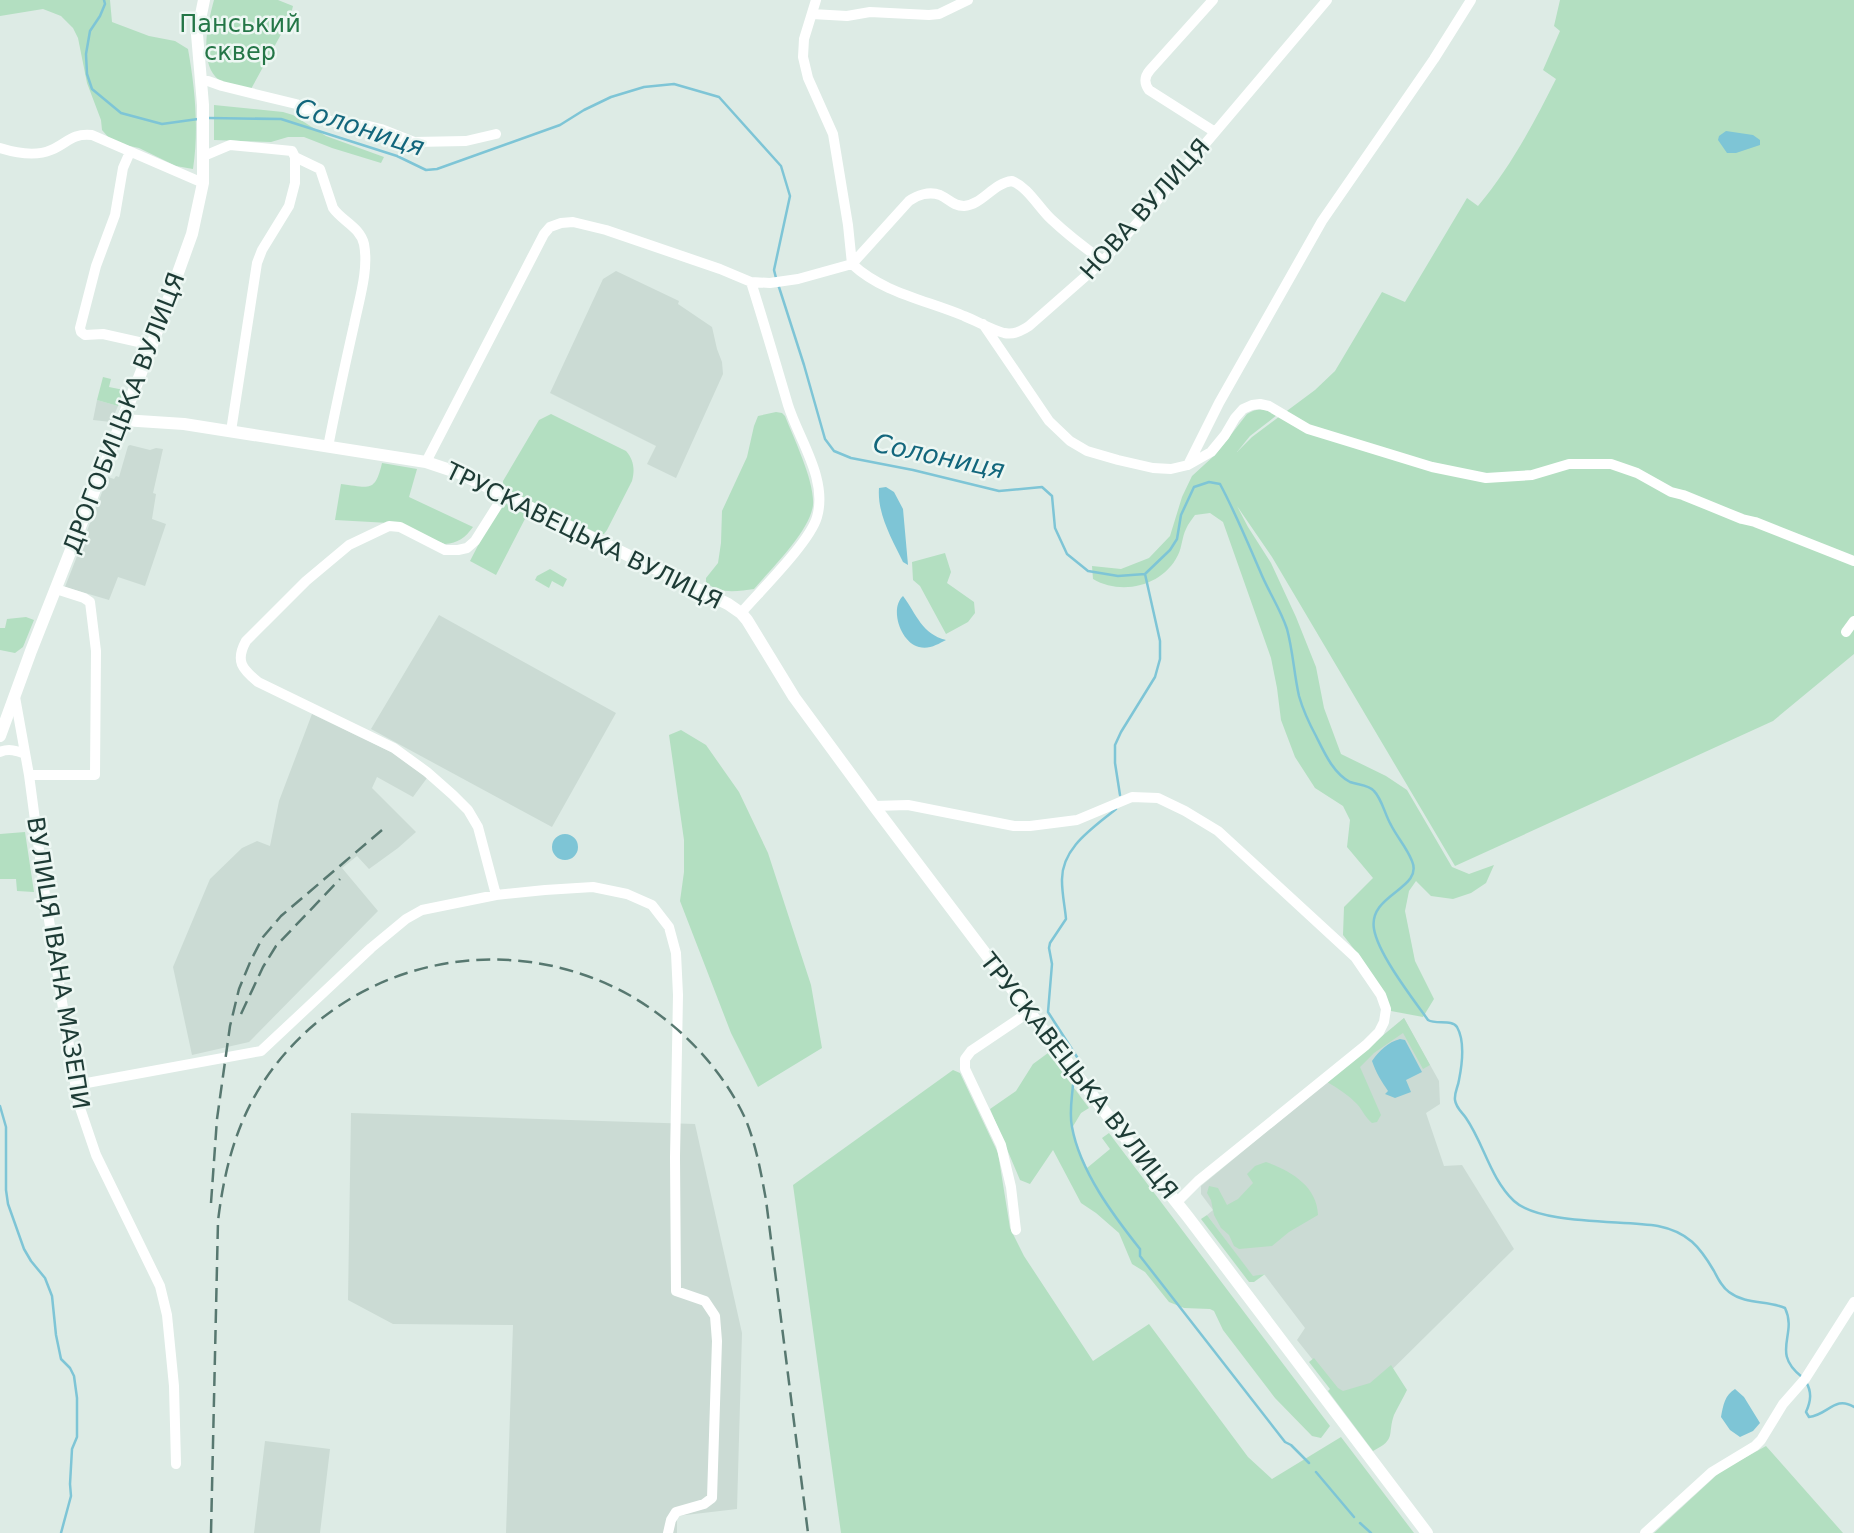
<svg xmlns="http://www.w3.org/2000/svg" width="1854" height="1533" viewBox="0 0 1854 1533" font-family="'DejaVu Sans',sans-serif">
<rect width="100%" height="100%" fill="#ddebe5"/>
<path fill="#cbdbd4" d="M616,271l63,30 -1,3 34,23 5,22 5,13 1,12 -47,104 -29,-14 9,-18 -106,-53 53,-114z
M97,400l21,6 -7,16 -18,-2z
M130,445l20,5 6,-2 7,1 -10,44 3,1 -4,25 14,5 -21,62 -27,-9 -9,23 -44,-13 43,-110 6,2 2,-3 3,1 9,-31z
M439,615l177,98 -64,114 -181,-98z
M312,714l79,38 36,26 -14,19 -36,-20 -5,11 44,44 -18,16 -29,21 -12,-13 -15,12 36,43 -129,131 -57,13 -19,-88 37,-88 32,-31 15,-7 13,5 9,-45z
M1404,1018l35,63 1,23 -14,9 18,53 18,-1 52,84 -162,160 -55,-69 8,-12 -41,-54 -11,3 -46,-62 6,-5 -12,-16v-8z
M351,1113l344,11 47,209 -5,176 -60,7v17h-171l7,-208 -120,-1 -45,-24z
M265,1441l65,8 -10,84h-66z"/>
<path fill="#b3dfc1" d="M0,0h110l2,22 37,14 26,5 13,8c7,39 11,80 5,120l-17,-3 -37,-18 -14,-3 -16,-7 -7,-8 -1,-10 -14,-37 -9,-45 -5,-10 -12,-12 -18,-7 -43,7z
M214,0h64l15,6 -3,12 -39,71c-10,-3 -25,-3 -32,-9 -21,-16 -11,-58 -5,-80z
M1560,0h294v654l-81,67 -318,145 -183,-309 -35,-51 11,21 23,36 25,54 20,50 8,41 17,46 45,22 21,14 45,77 17,7 25,-9 -8,18 -15,10 -18,6 -22,-3 -15,-15 -7,10 -4,20 10,50 19,38 -11,18 -32,-6c-11,-28 -29,-52 -48,-76l1,-28 29,-29 -26,-31 3,-27 -7,-14 -28,-18 -20,-31 -14,-37 -4,-32 -6,-30 -48,-136 -13,-9 -15,2c-3,4 -7,9 -9,14 -4,8 -4,18 -8,26 -15,31 -56,41 -85,24l-1,-13 29,3 28,-11 21,-22 12,-39 10,-21 24,-22 31,-40c12,-7 18,-5 30,1l-27,21 -13,16 15,-15 63,-47 20,-19 47,-79 23,10 62,-104 11,8c32,-38 56,-83 78,-127l-13,-9 17,-39 -6,-5z
M214,105l69,7 10,3 33,21 58,21 -3,6 -49,-15 -28,-11h-16l-17,5 -57,-2z
M103,377l8,2 -2,8 15,3 -6,16 -21,-6z
M776,412l6,1 3,3c9,23 30,66 28,89 -3,26 -42,64 -59,84 -16,2 -35,6 -48,-7v-4l12,-15 3,-20 1,-32 25,-54 7,-31 4,-10z
M551,414l75,37c8,9 9,19 6,30l-25,49 -3,4h-5l-93,-45 -3,-3v-5l36,-61z
M382,463l35,6 -8,28 64,30c-8,11 -15,16 -28,17l-56,-21 -54,-3 6,-36c27,3 34,10 41,-21z
M501,501l26,14 -31,60 -26,-14z
M945,553l6,19 -4,11 27,19 1,11 -7,9 -22,12 -26,-48 -7,-6 -1,-18z
M550,569l17,10 -4,8 -11,-6 -3,7 -14,-8 2,-4z
M26,617l8,3 -11,27 -8,6 -15,-3v-22h5l2,-9z
M681,730l25,15 33,47 29,61 43,132 11,63 -64,39 -27,-54 -51,-132 4,-29v-32l-15,-105z
M25,832l9,60 -17,-1 -1,-12h-16v-45z
M1404,1018l26,47 -7,4 -20,-36 -29,20 -14,14 21,48 -4,7 -5,1c-7,-6 -9,-12 -15,-19 -9,-9 -19,-16 -30,-22z
M1048,1053l41,55 -8,5 -9,15 7,24 8,16 23,-19 -8,-11 7,-5 221,293 -9,12 -9,-2 -37,-38 -52,-68 -9,-19 -4,-2 -26,-1 -15,-6 -24,-30 -13,-8 -13,-31 -23,-20 -15,-10 -28,-53 -23,34 -10,-4 -30,-71 26,-18 17,-27z
M953,1070l7,3 38,80 12,75 14,28 69,105 56,-37 99,133 24,22 69,-42 73,96h-573l-48,-348z
M1266,1162c25,9 51,24 52,53l-29,17 -17,14 -33,3 -5,-3 -5,-11 -8,-7 -7,-13 -3,-15 -4,-7 2,-7 9,2 9,17 11,-6 15,-16 -6,-9 8,-8z
M1207,1215l46,61 12,-2 -11,8h-5l-48,-63z
M1314,1358l24,30 5,3 27,-8 21,-18 16,25c-4,8 -9,17 -13,25 -7,20 3,24 -21,36l-45,-60 2,-2 -21,-27z
M1766,1446l77,87h-189l67,-62z"/>
<path fill="#7ec5d6" d="M1726,131l27,4 7,5v5l-24,8h-9l-9,-13 1,-4z
M886,487l8,5 9,17 5,56 -5,-3c-11,-23 -26,-48 -24,-74z
M903,596c14,19 19,38 43,44 -8,4 -17,10 -27,7 -18,-4 -30,-38 -16,-51z
M552 847a13 13 0 1 1 26 0a13 13 0 1 1-26 0Z
M1400,1039l5,1 17,32 -16,8 5,12 -16,6 -10,-4 3,-3c-6,-9 -12,-18 -16,-30 7,-10 16,-19 28,-22z
M1735,1389l9,8 16,26 -7,8 -13,6 -10,-7 -9,-13c2,-12 4,-22 14,-28z"/>
<g fill="none" stroke-linecap="round" stroke-linejoin="round">
<path stroke="#7ec5d6" stroke-width="2.5" d="M104,0l1,4 -5,12 -10,15 -4,23 1,20 5,15 29,24 41,11 36,-5
M209,118l72,1 116,37 29,14 11,-1 123,-44 24,-15 27,-13 33,-10 30,-3 45,13 62,69 9,30 -16,74 2,8
M778,284l26,81 21,74 9,12 17,7 62,12 86,21 43,-4 10,9 3,32 12,26 21,17 30,5 27,-2 25,-24 7,-11 4,-24 13,-28 15,-5 11,2c15,28 27,57 40,87 8,20 20,37 27,58 6,22 7,45 12,67 4,14 10,27 17,40 8,16 17,37 34,46 8,3 19,3 24,9 8,8 11,24 17,34 6,12 16,23 21,36 12,28 -44,33 -38,68 4,25 39,70 54,91 8,5 24,-1 29,7 8,14 5,38 2,53 -1,7 -5,13 -4,20 1,8 7,12 11,18 18,26 24,60 48,83 26,24 107,19 144,25 30,6 42,21 56,45 4,8 8,16 15,21 17,13 38,8 56,16 13,27 -15,44 17,69
M1120,795l-5,-32v-18l6,-13 34,-55 5,-18v-18l-15,-67
M1077,1057l-29,-45 4,-48 -3,-16 1,-5 16,-24c-1,-12 -4,-25 -4,-38 -1,-33 31,-53 54,-72
M1073,1084c-1,15 -4,29 -1,43 8,44 41,88 68,122v7l145,186 6,3 18,18
M0,1106l6,21v63l2,14 16,45 7,12 14,17 7,18 4,39 5,24 9,9 4,8 3,22v39l-5,12 -2,35 1,12 -10,37
M1806,1382c6,10 5,19 0,30l3,5c19,-2 26,-22 45,-10
M1316,1472l38,45
M1360,1523l11,10"/>
<path stroke="#fff" stroke-width="10" d="M816,0l-12,39 -1,18 5,21 25,56 15,91 4,39
M1213,0l-63,70c-6,7 -6,13 -1,20l66,42
M812,14l35,2 23,-4 59,3 10,-1 29,-14
M202,81h6l14,5 74,18 28,15 18,5 23,1 16,4 33,13 52,-1 30,-7
M0,148c16,5 35,9 51,2 17,-7 20,-17 41,-15l111,48
M130,152l-7,16 -8,47 -19,51 -16,62 1,4 4,3 18,-1 49,11
M204,156l26,-11 62,6 3,6v26l-6,23 -27,44 -5,13 -26,168
M295,157l25,12 13,39c9,13 27,19 31,36 5,26 -5,56 -10,81 -9,40 -18,81 -26,122
M852,264c31,29 74,36 112,52 13,5 27,14 40,17 10,2 17,-2 25,-7l74,-65 52,-58 172,-203
M852,264l57,-63c8,-6 20,-10 31,-6 9,4 13,11 24,11 18,-1 29,-23 48,-25 16,6 27,27 39,38 17,16 34,29 52,42
M983,324l66,97 21,20 17,10 31,9 35,8 18,1 17,-4 23,-13 14,-17 10,-17 8,-9 9,-4 8,-1 9,2 39,23 124,38 54,11 46,-3 37,-11h42l26,9 34,19 12,3 59,24 13,3 99,39
M426,462l118,-228 6,-7 11,-4 12,-1 33,8 114,39 31,13 19,1 28,-4 54,-15
M1188,465l31,-62 103,-182 112,-162 37,-59
M741,613c19,-22 69,-71 76,-96 11,-38 -18,-77 -29,-112 -12,-41 -24,-82 -37,-123
M1846,632l8,-11
M15,697l14,78 16,120 33,207 18,53 64,131 7,29 7,71 2,78
M0,752c9,-4 17,-1 25,2
M29,775h66l1,-124 -6,-49 -6,-4 -28,-9
M874,806l34,-1 106,21h16l47,-6 55,-23 26,1 27,13 33,20 137,126 26,38 5,14 -2,13 -5,10 -13,13 -168,136 -21,21
M496,895l-18,-68 -10,-17 -15,-15 -26,-23 -33,-24 -136,-66c-16,-13 -23,-21 -12,-41l60,-60 43,-36 40,-19 11,1 45,23h13l9,-2 8,-7 29,-46
M76,1085l185,-34 110,-103 35,-29 16,-9 74,-15 49,-5 48,-3 34,7 25,11 17,22 7,26 2,42 -3,162 1,134 29,10 10,15 2,25 -5,157 -8,6 -28,8 -5,8 -3,13
M1016,1230l-5,-43 -10,-42 -36,-76v-10l6,-8 58,-39
M1645,1533l67,-61 43,-26 6,-6 22,-36 22,-25 49,-77"/>
<path stroke="#fff" stroke-width="12" d="M123,420l61,4 242,38 33,11 269,131 13,9 6,7 47,77 80,109 231,306 83,105 239,316
M0,736l31,-85 121,-306 40,-111 11,-51v-78l-6,-71 7,-34"/>
<path stroke="#577870" stroke-width="2.5" stroke-dasharray="14 7" stroke-linecap="butt" d="M241,1014l22,-47 13,-21 64,-67
M211,1203l6,-84 13,-93 9,-37 12,-29 12,-23 18,-21 101,-86
M211,1533l7,-312c6,-50 18,-98 46,-140 81,-121 241,-156 367,-85 48,28 90,71 114,122 11,26 16,55 21,82l42,333"/>
</g>
<g text-anchor="middle" stroke-width="5" stroke-linejoin="round" paint-order="stroke">
<g font-size="24" fill="#247647" stroke="#edf7f3">
<text x="240" y="32">Панський<tspan x="240" dy="28">сквер</tspan></text>
</g>
<g font-size="24" fill="#1d3b35" stroke="#edf7f3">
<text transform="translate(1145 209) rotate(-48)" y="8">НОВА ВУЛИЦЯ</text>
<text transform="translate(124 413) rotate(-69)" y="8">ДРОГОБИЦЬКА ВУЛИЦЯ</text>
<text transform="translate(584 536) rotate(26)" y="8">ТРУСКАВЕЦЬКА ВУЛИЦЯ</text>
<text transform="translate(58 963) rotate(81)" y="8">ВУЛИЦЯ ІВАНА МАЗЕПИ</text>
<text transform="translate(1079 1076) rotate(52)" y="8">ТРУСКАВЕЦЬКА ВУЛИЦЯ</text>
</g>
<g font-size="26" font-style="italic" fill="#12667c" stroke="#edf7f3">
<text transform="translate(360 127) rotate(18)" y="9">Солониця</text>
<text transform="translate(939 456) rotate(12)" y="9">Солониця</text>
</g>
</g>
</svg>
